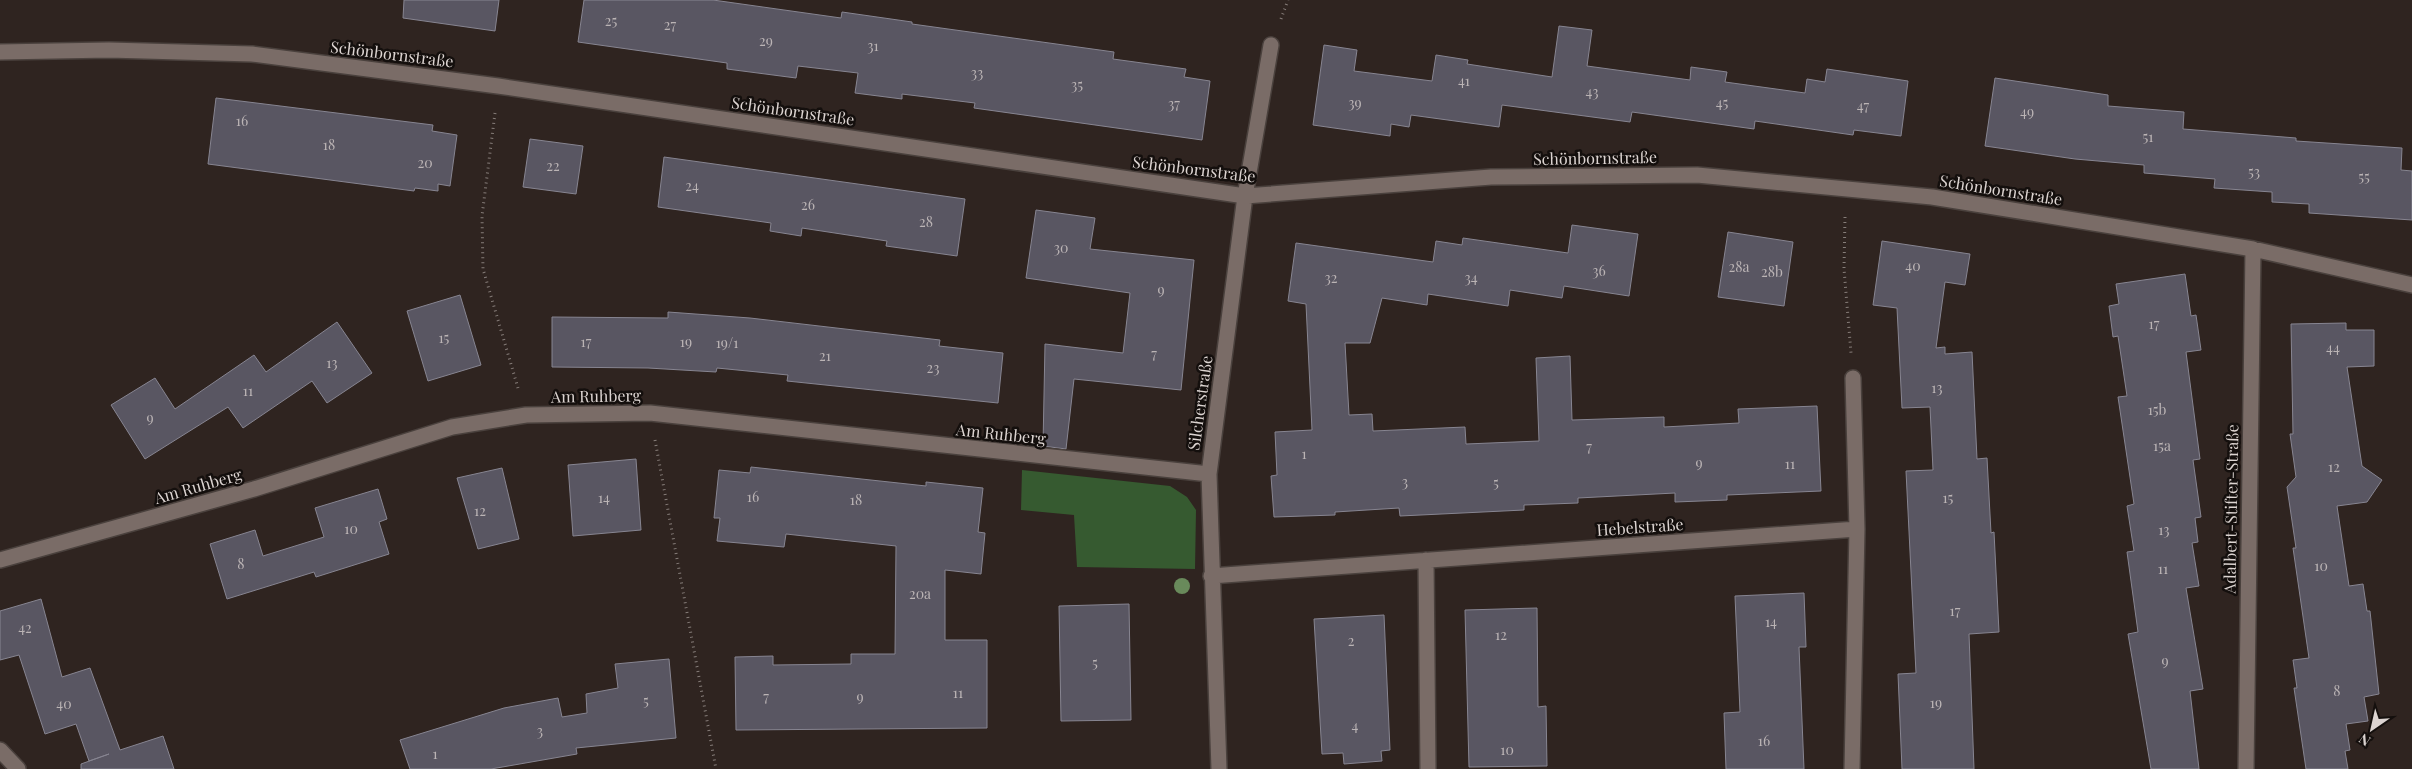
<svg xmlns="http://www.w3.org/2000/svg" width="2412" height="769" viewBox="0 0 2412 769" font-family="'Playfair Display',serif">
<rect width="100%" height="100%" fill="#2f2420"/>
<path fill="#365a30" d="M1022,470l148,16 17,11 9,13 -1,59 -118,-2 -3,-52 -53,-5z"/>
<path fill="#595662" stroke="#878591" d="M404,0h95l-4,31 -92,-13z
M584,0h129l128,18 1,-6 70,10v2l202,28 -1,7 73,10 -2,8 26,4 -8,59 -228,-32 1,-5 -73,-9v5l-47,-6 3,-20 -60,-7 -2,12 -69,-9v-6l-149,-21z
M1559,26l33,4 -5,36 103,14 1,-13 36,5 -2,10 80,11 2,-14 18,3 2,-13 81,12 -7,55 -47,-6 -1,5 -98,-14 -1,8 -122,-17 -2,10 -128,-17 -3,22 -88,-12 -2,12 -18,-3 -1,12 -77,-11 11,-80 33,5 -3,21 78,10 4,-26 32,5 -1,4 85,13z
M1995,78l113,17v11l76,6 -1,17 113,9v3l106,7 -1,22 11,1v49l-103,-7v-9l-37,-2v-10l-58,-4 1,-9 -71,-6v-8l-69,-6 -90,-13z
M216,98l217,27 -1,6 25,4 -7,51 -12,-2v7l-23,-3 -1,3 -206,-27z
M530,139l53,7 -7,48 -53,-7z
M664,157l301,42 -8,57 -71,-10 1,-5 -85,-13 -1,8 -31,-5 1,-8 -113,-16z
M1036,210l59,8 -5,31 104,11 -13,130 -107,-11 -8,70 -23,-3 2,-102 78,9 7,-60 -104,-15z
M1572,225l66,9 -9,62 -65,-10 -2,12 -52,-8 -2,16 -80,-12 -1,11 -45,-7 -12,45h-25l4,72 23,-1 1,17 92,-4 1,17 73,-3 -3,-83 34,-2 2,64 92,-3v10l75,-4 -1,-14 79,-3 4,85 -94,4v5l-52,2v-9l-97,5v5l-54,2v5l-124,6 -1,-8 -64,4v3l-61,2 -3,-41 6,-1 -2,-43 37,-2 -6,-126 -18,-3 8,-58 137,19 3,-21 26,4 1,-7 105,15z
M1728,232l65,10 -9,64 -66,-9z
M1882,241l88,13 -5,31 -20,-3 -9,66 9,-1v7l27,-2 5,107 10,-1 4,75 3,-1 5,100 -30,2 5,135h-72l-4,-95 18,-1 -10,-202 27,-1 -3,-63 -28,1 -5,-100 -24,-3z
M2185,274l6,42 5,-1 5,35 -15,2 14,107 -7,1 8,57 -6,1 3,24 -6,1 7,43 -13,2 17,101 -13,2 9,78h-48l-23,-135 10,-2 -11,-80 7,-1 -7,-45 7,-2 -16,-107 9,-1 -9,-60 -5,1 -4,-31 10,-2 -3,-20z
M460,295l21,70 -53,16 -21,-70z
M668,312l82,6 190,22 -1,6 64,7 -5,50 -211,-22 1,-6 -71,-7 -1,4 -68,-4 -96,-1v-50l116,1z
M337,322l35,51 -45,30 -15,-22 -69,47 -15,-21 -83,52 -34,-54 44,-27 20,31 79,-54 12,17z
M2346,323v7h28v36l-27,1 15,99 20,14 -15,22 -30,4 12,80 14,-2 4,27h3l9,83 -15,3 4,24 -22,3 4,26 -5,1 3,18h-42l-12,-81h3l-4,-28 16,-2 -16,-110h3l-9,-61 9,-10 -6,-43h3l-2,-110z
M636,459l5,71 -68,6 -5,-71z
M751,467l175,19v-4l57,6 -5,44 7,1 -4,41 -36,-4v70h42v88l-251,2 -1,-73 38,-1v9l78,-1v-10h44l1,-108 -110,-12 -2,13 -67,-6 3,-23h-6l5,-48 31,3z
M502,468l17,71 -41,10 -21,-71z
M378,489l9,30 -8,3 10,32 -73,23 -2,-5 -87,27 -17,-55 45,-14 8,26 61,-19 -9,-29z
M1804,593l2,54h-7l5,122h-78l-2,-56 16,-1 -5,-116z
M41,599l21,78 28,-9 30,82 43,-14 11,33h-93v-5l28,-10 -20,7 -13,-37 -31,10 -26,-79 -19,5v-49z
M1129,604l2,116 -70,1 -2,-115z
M1537,608l1,99 8,-1 1,60 -78,1 -4,-157z
M1384,615l6,135 -9,1 1,10 -38,3 -1,-11 -21,1 -8,-135z
M669,659l7,79 -100,10 1,6 -86,15h-81l-10,-29 104,-32 54,-10 4,19 25,-4 -1,-19 32,-6 -3,-24z"/>
<g fill="none" stroke-linecap="round" stroke-linejoin="round">
<defs>
<path id="minor" d="M0,52l109,-2 143,4 246,32 747,110 246,-19 206,-2 235,22 321,52 159,36
M0,560l254,-71 198,-62 74,-12 124,-2 559,61
M1426,560l2,209
M1211,576l646,-47 -4,-151
M0,750l18,19
M1219,769l-10,-295 36,-278 26,-151
M1852,769l5,-240
M2246,769l7,-520"/>
</defs>
<use href="#minor" stroke="#4a413d" stroke-width="18"/>
<path stroke="#867d79" stroke-width="3" stroke-dasharray="1 4" stroke-linecap="butt" d="M1281,19l7,-19
M495,113l-13,103 1,53 35,119
M1845,217l-1,52 7,84
M655,440l61,329"/>
<use href="#minor" stroke="#7a6c67" stroke-width="15"/>
</g>
<circle fill="#698a5b" cx="1182" cy="586" r="8"/>
<g text-anchor="middle" stroke-width="5" stroke-linejoin="round" paint-order="stroke">
<g font-size="14" fill="#bbb4b5">
<text x="611" y="26">25</text>
<text x="670" y="30">27</text>
<text x="766" y="46">29</text>
<text x="873" y="51">31</text>
<text x="977" y="78">33</text>
<text x="1464" y="86">41</text>
<text x="1077" y="90">35</text>
<text x="1592" y="97">43</text>
<text x="1355" y="108">39</text>
<text x="1722" y="108">45</text>
<text x="1174" y="109">37</text>
<text x="1863" y="111">47</text>
<text x="2027" y="117">49</text>
<text x="242" y="126">16</text>
<text x="2148" y="142">51</text>
<text x="329" y="150">18</text>
<text x="425" y="168">20</text>
<text x="553" y="171">22</text>
<text x="2254" y="177">53</text>
<text x="2364" y="182">55</text>
<text x="692" y="191">24</text>
<text x="808" y="210">26</text>
<text x="926" y="227">28</text>
<text x="1061" y="253">30</text>
<text x="1913" y="271">40</text>
<text x="1739" y="272">28a</text>
<text x="1599" y="276">36</text>
<text x="1772" y="277">28b</text>
<text x="1331" y="283">32</text>
<text x="1471" y="283">34</text>
<text x="1161" y="295">9</text>
<text x="2154" y="329">17</text>
<text x="444" y="343">15</text>
<text x="586" y="347">17</text>
<text x="686" y="347">19</text>
<text x="727" y="348">19/1</text>
<text x="2333" y="353">44</text>
<text x="1154" y="359">7</text>
<text x="825" y="361">21</text>
<text x="332" y="368">13</text>
<text x="933" y="373">23</text>
<text x="1937" y="393">13</text>
<text x="248" y="396">11</text>
<text x="2157" y="415">15b</text>
<text x="150" y="423">9</text>
<text x="2162" y="451">15a</text>
<text x="1589" y="452">7</text>
<text x="1304" y="459">1</text>
<text x="1699" y="468">9</text>
<text x="1790" y="469">11</text>
<text x="2334" y="472">12</text>
<text x="1405" y="487">3</text>
<text x="1496" y="488">5</text>
<text x="753" y="502">16</text>
<text x="604" y="503">14</text>
<text x="1948" y="503">15</text>
<text x="856" y="505">18</text>
<text x="480" y="516">12</text>
<text x="351" y="534">10</text>
<text x="2164" y="535">13</text>
<text x="241" y="569">8</text>
<text x="2321" y="571">10</text>
<text x="2163" y="574">11</text>
<text x="920" y="599">20a</text>
<text x="1955" y="616">17</text>
<text x="1771" y="627">14</text>
<text x="25" y="633">42</text>
<text x="1501" y="640">12</text>
<text x="1351" y="646">2</text>
<text x="2165" y="666">9</text>
<text x="1095" y="668">5</text>
<text x="2337" y="696">8</text>
<text x="958" y="698">11</text>
<text x="766" y="702">7</text>
<text x="860" y="702">9</text>
<text x="646" y="706">5</text>
<text x="1936" y="708">19</text>
<text x="64" y="709">40</text>
<text x="1355" y="731">4</text>
<text x="540" y="736">3</text>
<text x="1764" y="746">16</text>
<text x="1507" y="755">10</text>
<text x="435" y="759">1</text>
</g>
<g font-size="16" fill="#dcd4d1" stroke="#140f0d">
<text transform="translate(392 54) rotate(7)" y="6">Schönbornstraße</text>
<text transform="translate(793 111) rotate(8)" y="6">Schönbornstraße</text>
<text transform="translate(1595 158) rotate(-1)" y="6">Schönbornstraße</text>
<text transform="translate(1194 169) rotate(7)" y="6">Schönbornstraße</text>
<text transform="translate(2001 190) rotate(9)" y="6">Schönbornstraße</text>
<text transform="translate(596 396) rotate(-1)" y="6">Am Ruhberg</text>
<text transform="translate(1200 403) rotate(-82)" y="6">Silcherstraße</text>
<text transform="translate(1001 434) rotate(6)" y="6">Am Ruhberg</text>
<text transform="translate(198 486) rotate(-16)" y="6">Am Ruhberg</text>
<text transform="translate(2231 509) rotate(-89)" y="6">Adalbert-Stifter-Straße</text>
<text transform="translate(1640 527) rotate(-4)" y="6">Hebelstraße</text>
</g>
</g>
<g transform="translate(2372 729) rotate(214)" stroke="#140f0d" stroke-width="4" paint-order="stroke">
<path d="M0-4L9 19L0 12L-9 19Z" fill="#dcd4d1"/>
<text y="-8" font-size="14" font-weight="bold" text-anchor="middle" fill="#dcd4d1">N</text>
</g>
</svg>
